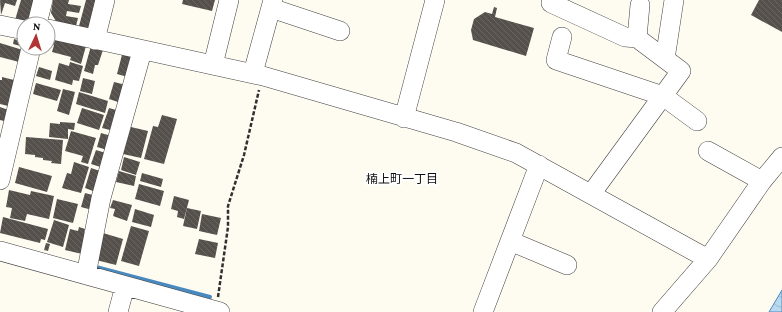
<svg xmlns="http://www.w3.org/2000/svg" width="782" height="312" viewBox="0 0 782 312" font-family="'Crimson Pro','Noto Sans JP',serif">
<defs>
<pattern id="water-waves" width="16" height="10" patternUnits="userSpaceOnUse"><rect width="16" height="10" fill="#bad9f0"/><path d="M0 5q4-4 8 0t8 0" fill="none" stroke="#9fb9cd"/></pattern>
<pattern id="building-back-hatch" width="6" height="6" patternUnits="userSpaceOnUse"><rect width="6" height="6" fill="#56504c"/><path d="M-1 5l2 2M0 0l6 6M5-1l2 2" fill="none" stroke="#696561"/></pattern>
</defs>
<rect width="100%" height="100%" fill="#fefcf1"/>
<path fill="url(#water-waves)" stroke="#4889c0" d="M782,290v22h-13z"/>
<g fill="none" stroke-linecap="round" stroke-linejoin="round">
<path stroke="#4889c0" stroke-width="4" d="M96,267l114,30"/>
</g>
<path fill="url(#building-back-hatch)" d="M0,0h17l-2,6 -10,-3 -4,12z
M21,0h17l-5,18 -8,3 -10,-1z
M53,0h16l-1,4 13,2 -2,7 -12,-2 -1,5 12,2 -2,8 -19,-3 -6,-10z
M86,0h11l-8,29 -10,-3z
M183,0h32l-3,11 -30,-7z
M759,0h23v32l-31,-17z
M494,7l3,1 -2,9 39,11 -8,28 -53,-16 -2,-10 3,-11 11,-7 7,2z
M52,36l34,10 -5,18 -11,-4 1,-3 -19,-5 2,-7 -4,-1z
M14,39l10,3v5l-11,-3z
M0,43l26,8 -3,12 -23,-6z
M91,46l12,4 -5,15h-3l-2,9 -9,-3z
M123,51l14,4 -6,23 -14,-4z
M70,62l13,4 -4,15 -6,-1 -1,5 -17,-5 4,-17 10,3z
M39,67l13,4 -2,9 -14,-4z
M2,77l16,4 -6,26 -12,-3v-24h2z
M83,78l12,3 -3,13 -12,-3z
M114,82l16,4 -6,18 -15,-5z
M36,83l25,7 -4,11 -24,-7z
M63,89l12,3 -6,23 -12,-4z
M79,92l29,9 -3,12 -29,-9z
M0,107l11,4 -3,11 -8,-2z
M82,108l22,7 -5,15 -22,-7z
M109,108l14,4 -13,18 -8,-2z
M162,115l15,4 -13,45 -20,-5 9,-33 5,1z
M60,122l15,1 -1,7 -6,-1v10l-19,-2 1,-14 10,1z
M131,127l17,4 -7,27 -18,-4z
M71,131l25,7 -8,26 -7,-2 2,-6 -18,-5z
M101,133l14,4 -4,14 -14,-4z
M26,137l37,3 -2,24 -10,-1 1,-2 -9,-1v-2l-8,-1v-2l-10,-1z
M96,150l16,5 -5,14 -16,-5z
M124,157l16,5 -4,13 -15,-5z
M74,162l15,5 -8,26 -19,-5 5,-15 4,1z
M19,167l33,9 -5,16 -32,-9z
M91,168l15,5 -13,18 -8,-3z
M119,171l17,5 -2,10 -18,-4z
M142,173l21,6 -2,8 -21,-6z
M139,184l25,7 -4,15 -25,-7z
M9,190l21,5 1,-4 23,5 -5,23 -22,-5 -2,7 -15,-3 2,-10 -6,-1z
M85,193l15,4 -4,14 -15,-4z
M174,196l15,4 -5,19 -7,-2 1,-6 -7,-2z
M57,199l21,5 -5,19 -20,-5z
M113,200l19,5 -5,16 -14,-5 2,-7 -5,-1z
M187,208l14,3 -4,18 -14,-3z
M135,209l19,6 -3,12 -19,-5z
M202,214l19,4 -4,17 -18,-4z
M3,217l45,12 -3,11 -4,-1 -1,4 -40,-10z
M54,220l15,5 -6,22 -16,-5z
M131,226l18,5 -10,35 -18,-5z
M79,227l6,2 -1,3 4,1 -6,21 -17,-4 5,-21 8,2z
M103,233l20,6 -7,26 -20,-5z
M199,239l19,4 -3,15 -20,-4z
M46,243l4,1 -2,7 -4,-1z"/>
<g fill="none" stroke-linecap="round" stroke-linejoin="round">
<defs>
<path id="minor" d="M551,3l74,34 12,1 44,33 -90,123
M271,8l69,23
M37,24l6,-24
M0,25l24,5
M48,29l215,47 193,56 60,21 192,106
M562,37l-6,23 107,36 34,25
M637,38l3,-33
M95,40l10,-40
M665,59l9,-59
M213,65l16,-65
M253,73l20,-73
M404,118l31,-118
M708,151l54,30
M0,180l31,-132
M510,241l57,24
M0,251l220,61
M86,275l15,-77 41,-147
M118,312l7,-26
M483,312l56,-147
M662,312l46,-53 54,-78 20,-24"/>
</defs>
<use href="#minor" stroke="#414141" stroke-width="20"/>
<path stroke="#303030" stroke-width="2.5" stroke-dasharray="4 2" stroke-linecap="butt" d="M218,297l10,-70v-21l16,-51 15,-65"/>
<use href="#minor" stroke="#fff" stroke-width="19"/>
</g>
<g text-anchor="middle" stroke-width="4" stroke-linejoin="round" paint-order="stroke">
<g font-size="12" fill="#0e0e0e" stroke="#fff">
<text x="402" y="183">楠上町一丁目</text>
</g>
</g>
<g transform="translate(36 36) rotate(4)"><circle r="19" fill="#ffffff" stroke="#9f9f9f"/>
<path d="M0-3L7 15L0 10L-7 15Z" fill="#b13533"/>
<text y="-6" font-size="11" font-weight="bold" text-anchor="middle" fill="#0e0e0e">N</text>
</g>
</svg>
